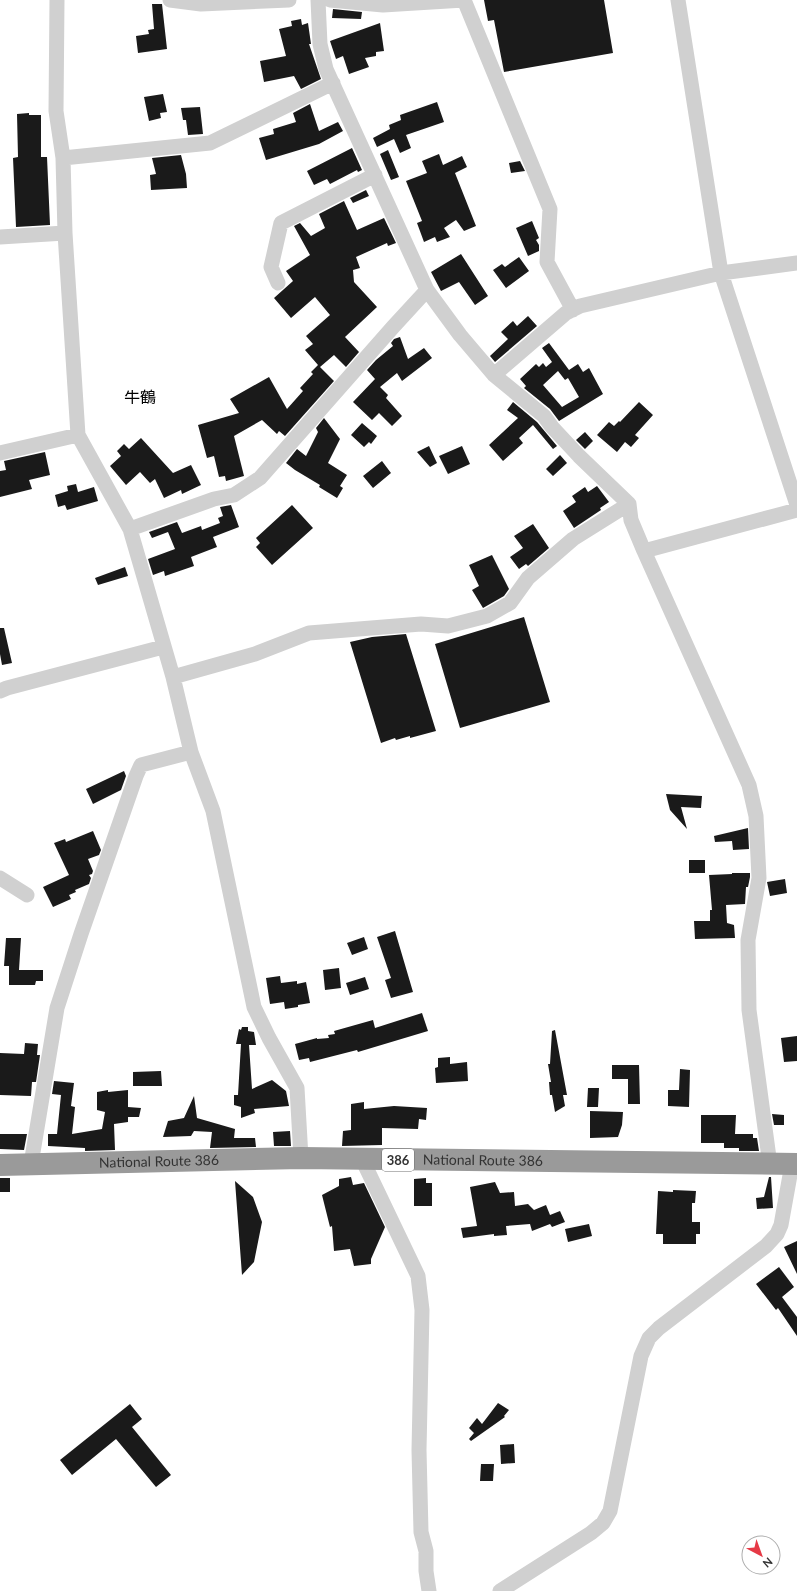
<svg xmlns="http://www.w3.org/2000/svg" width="797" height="1591" viewBox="0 0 797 1591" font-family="Lato,'Noto Sans JP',sans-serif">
<rect width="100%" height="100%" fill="#fff"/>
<path fill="#1a1a1a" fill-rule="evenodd" d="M484,0h120l9,53 -109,19 -10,-52 -6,1z
M152,4h10l5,45 -29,4 -2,-17 13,-2 -1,-4 6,-1z
M333,9l29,3 -1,7 -29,-1z
M301,19l1,6 6,-2 3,21h-2l12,35 -20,10 -7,-13 -30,6 -4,-21 26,-5 -7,-27 13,-3 -1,-5z
M380,23l4,28 -8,1v4l-11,2 4,9 -20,7 -6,-18 -7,3 -6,-18z
M163,94l4,18 -7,1 1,5 -12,3 -5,-24z
M437,102l7,20 -38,13 5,13 -11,5 -6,-14 -17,8 -4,-9 17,-9 -1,-4 12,-5 -1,-5z
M310,104l9,27 19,-9 5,9 -24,13 -53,16 -7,-22 15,-4 -1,-5 23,-7 -3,-9z
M200,107l3,27 -15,1 -2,-15h-3l-2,-12z
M29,113v2h12v42h6l3,68 -34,2 -3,-69 5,-1 -1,-43z
M352,148l10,22 -4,2 -1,-2 -27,14 -3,-5 -13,6 -7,-14z
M388,150l11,27 -8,3 -11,-26z
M439,154l4,11 19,-9 5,11 -12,6 21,53 -12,5 -8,-11 -12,8 6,9 -13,5 -2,-5 -11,5 -7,-19 5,-2 -16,-40 21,-8 -5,-12z
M181,155l5,19 1,14 -36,2 -1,-15 6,-1 -4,-16z
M520,161l5,10 -14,2 -2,-10z
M366,190l3,6 -16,7 -3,-5z
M344,201l13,29 27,-12 12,25 -8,3 -1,-3 -31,14 4,11 -7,2 1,12 23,25 -32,30 14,15 -13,15 -12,-12 -14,12 14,14 -49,55 -6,-5 -2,3 -15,-14 -28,16 10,40 -18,5 -1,-5 -6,1 -5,-21 -7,2 -9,-33 41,-12 -9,-14 39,-22 18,32 16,-18 -3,-3 13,-14 -2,-2 7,-7 -13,-15 8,-6 -7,-8 24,-21 -15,-18 -24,21 -17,-20 19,-17 -7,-10 24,-16 -16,-29 6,-3 11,13 14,-8 -6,-14z
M532,221l7,17 -3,2 3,5v6l-11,5 -12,-28z
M461,254l27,42 -13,9 -16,-23 -18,9 -10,-19z
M519,257l10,14 -23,17 -13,-18 9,-6 3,3z
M528,316l9,10 -42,36 -5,-6 18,-17 -7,-7 12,-11 4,5z
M400,337l8,22 16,-11 8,10 -30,23 -5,-8 -17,14 8,8 -2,3 16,18 -10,10 -13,-13 -7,7 -19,-18 22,-23 -8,-9 9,-10 17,-14 -2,-3 3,-4z
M549,343l20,27 9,-6 5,8 6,-4 14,26 -44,27 -9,-12 -26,-21 2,-2 -6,-7 16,-15 3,3 4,-4 3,4 6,-5 -10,-14zM558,371l7,9 3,-2 11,19 -17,10 -19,-22z
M513,402l24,20 20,24 -4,3 -20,-24 -14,13 4,5 -20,18 -14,-16 29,-27 -11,-8z
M639,402l14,13 -18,20 4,3 -8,9 -6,-5 -8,10 -20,-17 12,-13 5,4 5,-5 1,1z
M324,418l16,21 -12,24 19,12 -7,11 3,2 -6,10 -18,-11 1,-2 -25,-15 -9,-7 11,-14 9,7 12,-24 -2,-4z
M362,423l15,13 -6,8 -2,-2 -5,5 -13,-12z
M585,432l8,9 -8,8 -9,-9z
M141,438l32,35 18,-8 10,20 -19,9 -1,-4 -17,8 -9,-19 -5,4 -10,-11 -14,13 -16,-19 11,-10 -4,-5 7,-7 5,5z
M429,446l8,17 -7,4 -13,-15z
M462,446l8,18 -22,10 -9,-18z
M45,452l5,23 -21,5 3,9 -32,8v-26l6,-1 -2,-9z
M560,455l7,8 -14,13 -7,-7z
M382,461l9,12 -18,15 -10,-12z
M76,484l2,8 16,-5 4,14 -31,9 -2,-5 -7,2 -3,-12 13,-4 -1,-5z
M597,486l12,16 -9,6 1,2 -27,18 -11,-17 13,-9 -4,-6 13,-9 3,5z
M231,505l8,22 -26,10 4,10 -26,10 3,9 -29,10 -1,-5 -11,4 -5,-16 27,-10 -7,-17 -16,6 -3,-6 28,-10 5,11 19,-7 1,4 18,-7 -2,-5 5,-2 -3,-9z
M292,505l21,23 -41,37 -16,-18 4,-4 -4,-5z
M533,524l16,24 -21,18 -2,-2 -7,5 -9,-12 13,-9 -9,-12z
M492,555l17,34 -5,7 -21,12 -11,-18 7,-4 -10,-21z
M125,567l3,9 -30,9 -3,-7z
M524,617l26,85 -90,26 -25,-84z
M0,628h4l8,35 -10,2 -2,-11z
M406,634l30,97 -26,7v-2l-14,4 -1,-2 -14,5 -31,-101 22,-5z
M124,771l2,5 -5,14 -28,14 -7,-15z
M666,794l36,2 -1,12 -20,-1 6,22 -17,-19z
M748,828l1,21 -16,1 -1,-9 -17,1 -1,-6z
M93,831l8,19 -2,5 -11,4 5,12 -1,3 -3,1 2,3 -2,6 -14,6 1,2 -7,3 2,4 -18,8 -10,-20 26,-12 -15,-32 11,-4 1,3z
M689,860h16v13h-16z
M732,873h18v4l-2,10h-2l-1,17 -19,1 1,18 7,2 1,13 -40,1 -1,-18h16v-11h2l-3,-35 23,-1z
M785,879l2,14 -17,3 -3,-14z
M395,931l18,61 -22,6 -6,-18 6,-2 -14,-41z
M364,937l4,12 -16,6 -5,-12z
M6,938h15l-2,32h24v11h-7l-1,4h-26v-19h-5z
M339,968l2,20 -16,2 -2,-20z
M280,976l1,7 16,-2v3l9,-2 4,21 -12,2v2l-13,2 -1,-7 -14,2 -4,-26z
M365,977l4,12 -19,6 -4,-12z
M422,1013l6,18 -70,21 -1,-2 -47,12 -1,-4 -10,2 -4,-16 22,-6v1l12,-1 -1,-3 7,-1 -1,-3 39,-11 2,8z
M242,1027h6v4l6,1 2,13h-7l3,44 20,-9 14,11 3,15 -35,3 1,4 -14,5v-11l-7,-2v-10h4l3,-51h-5l3,-15 2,1z
M555,1030l12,65h-4l2,11 -10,6 -3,-17h-2l-1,-13h2l-3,-18h2l2,-33z
M797,1036v25l-13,1 -3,-24z
M25,1043l13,1 -1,11h3l-4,27h-4l-1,14 -31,-1v-42l24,1z
M450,1057v7l17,-2 1,19 -32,2 -1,-15 3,-1v-9z
M612,1065h27l1,39h-12v-25h-16z
M680,1069l10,1 -1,37 -21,-1v-16h11z
M161,1071l1,15h-29v-14z
M54,1081l20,2 -3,23 4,1 -3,27 30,-5 3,-17 -8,-2v-18l11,-2v2l20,-2v17l13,1 -2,9h-11v5l-14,2 1,26 -30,1v-3l-37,-2v-12h9l4,-39 -9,-1z
M588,1088h11l-1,19h-11z
M194,1096l3,22 38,11 -1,9h21l1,9 -46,1 2,-16 -18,-1 -3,5 -28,1 5,-16 16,-3z
M364,1102v7l30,-3 33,2 -1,12 -7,-1 -1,10 -36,-1v17l-40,1 1,-15 8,-1v-26z
M590,1111l33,1 -1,13 -4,12 -28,1z
M772,1114l12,1v10h-10z
M701,1115h35l-1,19h18v4h4l2,13h-20v-3h-15v-5h-23z
M290,1131l1,15h-17l-1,-14z
M0,1134h27l-3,16 -24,-1z
M351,1177l2,8 11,-2 21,44 -14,32v5l-17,2 -4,-17 -16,2 -2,-25 -2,1 -8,-32 17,-9v-7z
M769,1177h2l2,31 -16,1 -1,-11 8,-1z
M0,1178h10v14h-10z
M426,1178v5h6v23h-18v-27z
M235,1181l18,16 9,25 -8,40 -12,13z
M495,1182l5,11 14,-1 1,14 13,-2 6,6 12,-5 4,10 10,-4 5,11 -13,5 -2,-3 -18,7 -2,-7 -24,2 1,9 -13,1v-2l-31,4 -2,-10 16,-2 -7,-39z
M673,1190l23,1 -1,12h-3v19h8v12h-4v10h-33v-10h-7l2,-43 15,1z
M589,1224l3,12 -24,6 -3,-13z
M797,1241v33l-13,-27z
M779,1267l15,20 -12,10 15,20v19l-19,-28 -2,2 -20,-26z
M498,1403l11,7 -5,6 1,1 -34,24 -2,-2 5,-6 -5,-5 8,-10 5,6z
M130,1404l12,15 -10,8 39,48 -15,12 -40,-48 -44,36 -12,-15z
M514,1444l1,19 -14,1 -1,-19z
M481,1464h13l-1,17h-13z"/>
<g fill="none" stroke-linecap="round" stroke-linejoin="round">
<path stroke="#d0d0d0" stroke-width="15" d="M57,0l-1,111 7,47 2,75 13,202 52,94 43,148 18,75 22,59 41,196 15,31 28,50 4,70
M170,0l31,4 88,-4
M318,0l2,44 6,25 101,221 33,45 34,40 50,41 8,11 27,29 50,48 2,16 13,31 105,234 7,31 3,62 -11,62 1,70 21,155
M330,0l53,5 81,-5 86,209 -3,53 26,48
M678,0l43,273 76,232
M63,158l147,-15 123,-60
M0,237l65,-4
M278,283l-7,-16 10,-44 94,-48
M494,375l72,-62 14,-7 141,-33 76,-10
M0,453l78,-18
M130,529l84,-30 20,-4 26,-17 133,-151 34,-37
M644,551l153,-41
M173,677l82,-23 54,-21 112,-9 27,2 39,-10 23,-13 18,-25 45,-39 56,-35
M0,691l7,-3 156,-41
M0,878l27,17
M362,1159l56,117 4,34 -3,140 2,82 5,19v20l3,20
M31,1164l26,-156 24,-74 55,-158 5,-11 50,-13
M500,1591l91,-58 12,-10 7,-12 31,-155 8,-18 10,-10 107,-82 11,-12 4,-9 11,-61"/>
<path stroke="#9a9a9a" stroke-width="22" id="s1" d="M0,1165l301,-7 496,6"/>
</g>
<g text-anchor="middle" stroke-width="4" stroke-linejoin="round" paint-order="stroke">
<rect fill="#fff" stroke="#707070" stroke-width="1" x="382" y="1149" width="32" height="22" rx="3"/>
<g font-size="13" font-weight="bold" fill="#333">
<text x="398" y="1165">386</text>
</g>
<g font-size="14" fill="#333" stroke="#fff">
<text dy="5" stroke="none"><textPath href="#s1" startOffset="159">National Route 386</textPath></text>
<text dy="5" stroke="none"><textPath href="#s1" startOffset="483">National Route 386</textPath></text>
</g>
<g font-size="16" fill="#000" stroke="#fff">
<text x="140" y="403">牛鶴</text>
</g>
</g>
<g transform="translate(761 1555) rotate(139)"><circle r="19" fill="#ffffff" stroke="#adadad"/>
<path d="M0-3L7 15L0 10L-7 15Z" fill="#e63946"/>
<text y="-6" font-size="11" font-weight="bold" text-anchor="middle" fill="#333333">N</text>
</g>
</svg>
